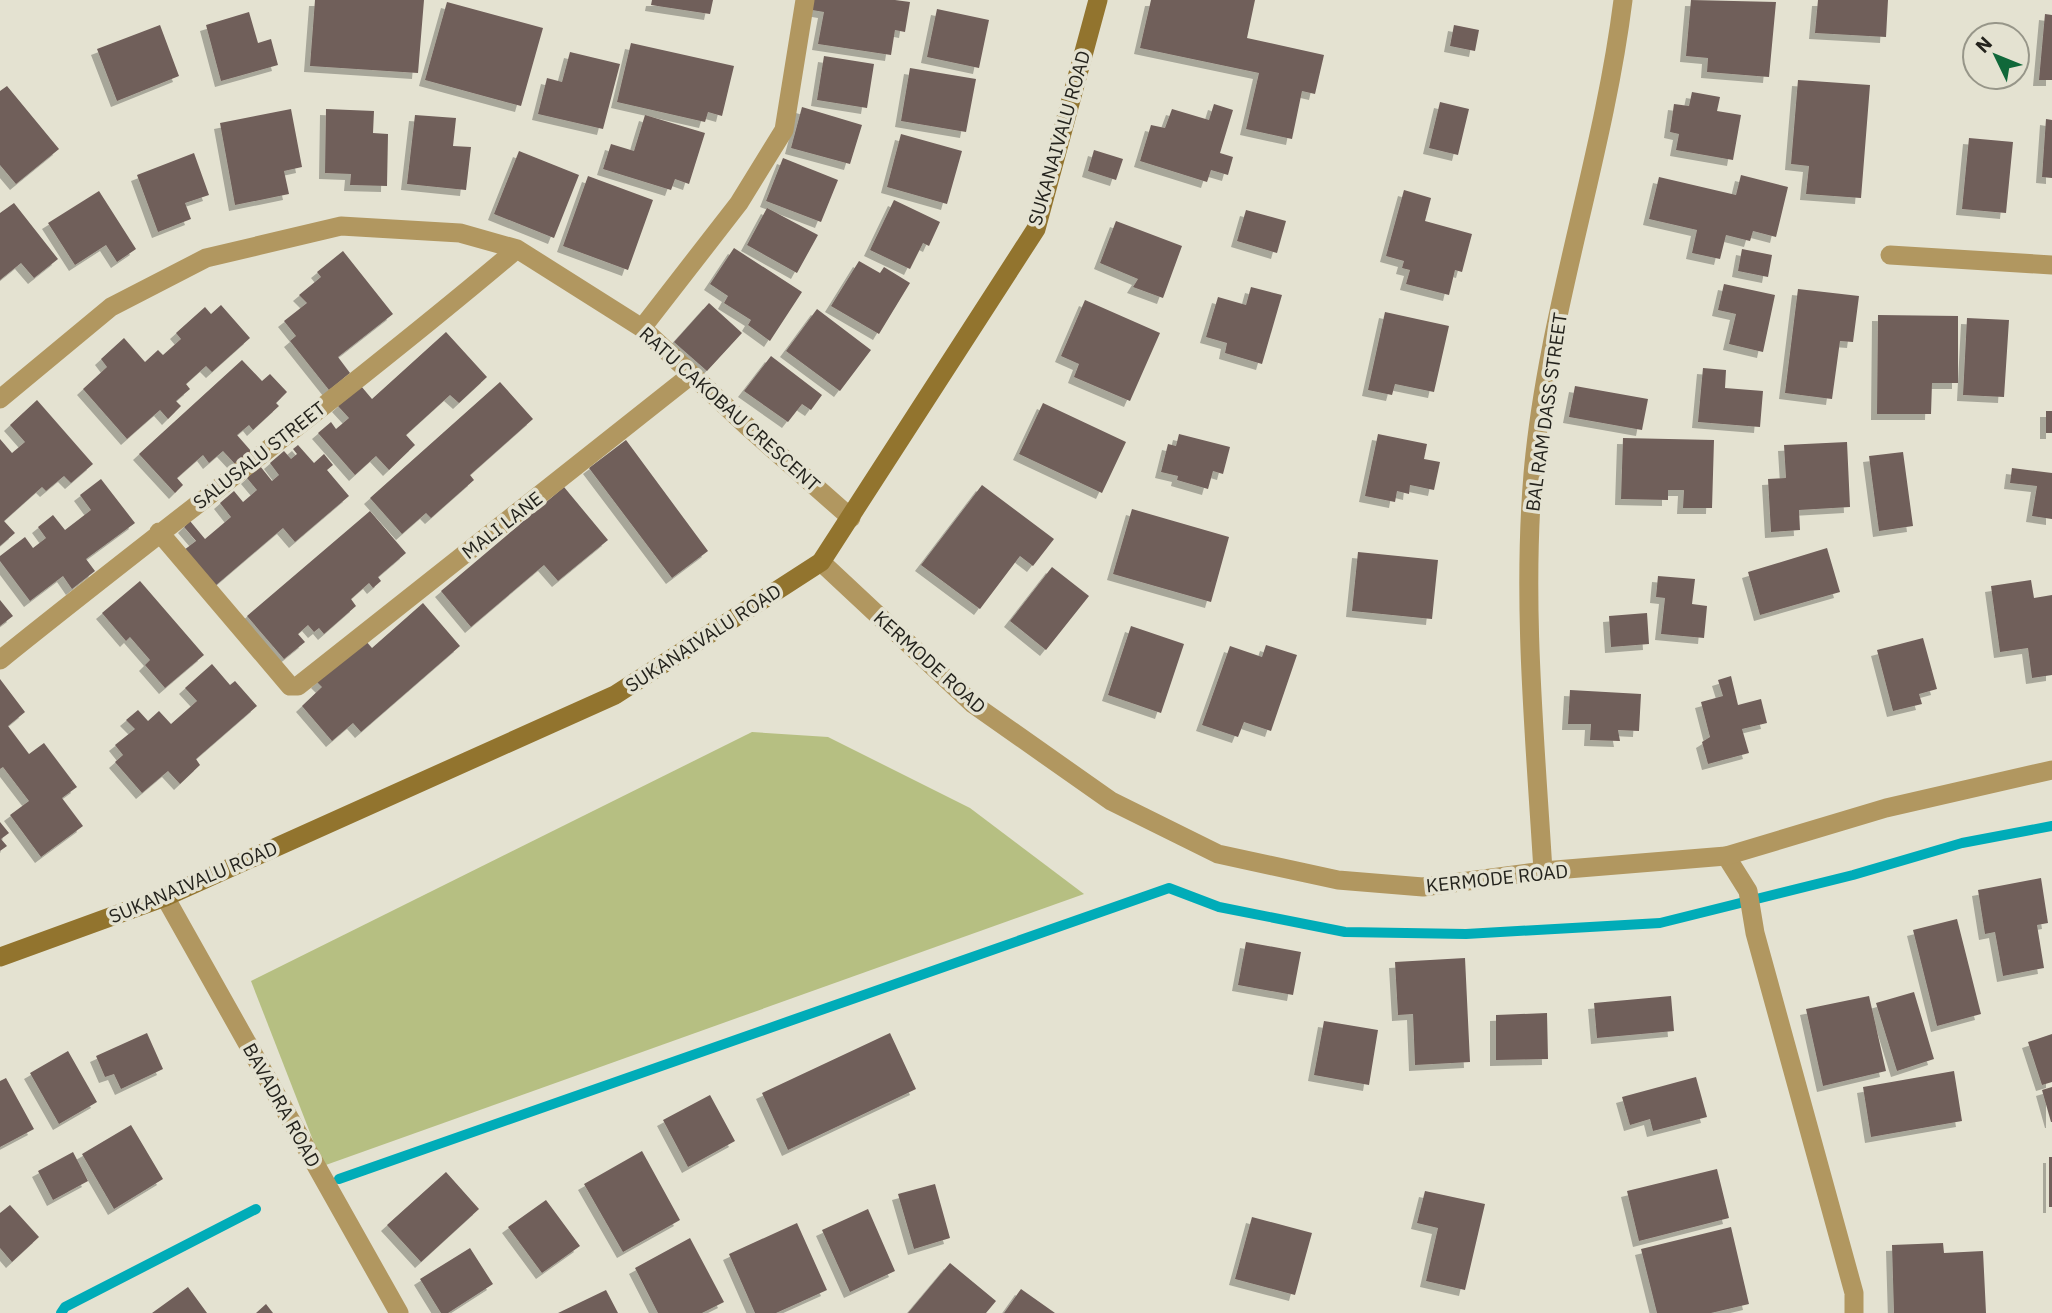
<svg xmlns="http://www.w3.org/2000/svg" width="2052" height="1313" viewBox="0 0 2052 1313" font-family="'IBM Plex Sans',sans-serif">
<defs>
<filter id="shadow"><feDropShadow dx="-6" dy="6" stdDeviation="0" flood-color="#0004"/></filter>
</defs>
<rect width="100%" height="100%" fill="#e4e2d1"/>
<path fill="#b6bf82" d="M752,732l76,5 142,71 114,86 -761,272 -72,-185z"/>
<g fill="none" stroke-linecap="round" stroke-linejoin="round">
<path stroke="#00acb8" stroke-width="10" d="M339,1179l830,-291 50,19 126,25 121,2 194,-11 193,-48 109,-32 90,-17
M61,1313l4,-6 191,-98"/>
</g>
<path fill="#705f5a" filter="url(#shadow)" d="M315,0h109l-6,73 -108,-7z
M652,0h61l-3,14 -59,-9z
M807,0h88l15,2 -5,30 -10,-2 -4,25 -73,-11 6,-32 -18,-3z
M1151,0h104l-8,38 77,17 -9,39 -13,-3 -10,48 -46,-10 13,-56 -119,-25z
M1691,0l85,2 -7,75 -62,-5 1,-14 -22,-2z
M1818,0h70l-2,37 -71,-4z
M447,2l96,26 -22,78 -96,-26z
M937,9l52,11 -10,48 -52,-11z
M249,12l9,31 13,-4 7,26 -57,16 -15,-56z
M2045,14l7,1v65h-13z
M160,25l19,51 -62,25 -20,-52z
M1454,25l25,5 -4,21 -25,-5z
M631,43l103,23 -12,50 -14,-4 -3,10 -88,-20z
M570,52l50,12 -17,65 -65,-15 9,-36 15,4z
M824,56l50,8 -7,44 -50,-8z
M910,68l66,11 -10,53 -65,-11z
M1798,80l72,5 -9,113 -55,-4 3,-28 -18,-2z
M7,86l52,63 -43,35 -16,-19v-74z
M1692,92l28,5 -3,14 24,4 -8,45 -57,-10 3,-16 -9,-2 4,-28 15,2z
M1440,102l29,7 -11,46 -29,-7z
M1214,104l19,6 -13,43 13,4 -5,18 -17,-5 -4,12 -67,-21 11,-36 14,3 7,-19 37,11z
M802,107l60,18 -12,39 -59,-16z
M291,109l11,58 -18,4 5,23 -54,11 -15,-82z
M326,109l48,2 -1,22 15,1 -1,52 -37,-1 1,-11 -26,-1z
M415,115l41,3 -3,28 18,1 -5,43 -59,-6z
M645,115l60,18 -16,51 -14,-5 -4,11 -68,-21 8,-25 23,7z
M2046,119l6,1v58l-10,-1z
M901,134l61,17 -15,53 -60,-17z
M1969,138l44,4 -7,71 -44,-4z
M1094,150l29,9 -7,21 -28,-9z
M519,151l60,24 -25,63 -60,-24z
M194,153l15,42 -24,8 6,16 -33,13 -21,-57z
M783,158l55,22 -17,42 -55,-21z
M1741,175l47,12 -12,50 -23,-6 -3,10 -24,-6 -6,24 -28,-6 5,-23 -48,-11 10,-42 77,18z
M588,176l65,24 -25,70 -65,-24z
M1404,190l27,8 -6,23 47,13 -10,38 -7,-2 -6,25 -43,-11 4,-14 -8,-2 2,-7 -18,-5z
M99,191l37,58 -19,13 -11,-17 -31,20 -27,-42z
M894,200l46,22 -11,24 -6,-3 -13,26 -40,-19z
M14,203l44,56 -24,19 -13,-15 -21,17v-67z
M767,208l51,27 -21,38 -50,-28z
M1246,210l40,11 -9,32 -40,-12z
M1116,221l66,25 -19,52 -30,-11 5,-8 -38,-16z
M734,248l68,44 -32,49 -22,-16 3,-5 -27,-17 4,-7 -18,-12z
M1742,249l30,6 -4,22 -30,-6z
M343,251l50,63 -55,43 12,16 -21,17 -39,-49 6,-5 -12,-15 23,-18 -8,-8 22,-18 -4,-5z
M859,261l21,12 4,-6 26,16 -31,51 -48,-28z
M1724,284l51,11 -12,57 -34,-8 7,-30 -18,-4z
M1251,287l31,8 -20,69 -37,-11 2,-10 -21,-6 12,-40 28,8z
M1798,289l61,7 -6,46 -13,-1 -8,58 -47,-6z
M1085,300l75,33 -30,68 -56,-24 5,-13 -18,-8z
M709,303l33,30 -35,38 -33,-29z
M221,305l29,33 -38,34 -6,-6 -20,18 4,5 -14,12 5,5 -13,13 -8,-9 -33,29 -44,-50 24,-22 -6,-8 23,-21 21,24 13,-12 5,5 18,-16 -5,-6 29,-26 6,7z
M817,309l54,41 -31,41 -54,-40z
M1385,312l64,14 -15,66 -39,-8 -3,11 -24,-5z
M1878,315l80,1v67h-26l-1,31h-54z
M1967,318l42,2 -5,77 -41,-2z
M446,332l41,45 -28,26 -9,-8 -44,40 9,10 -26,25 -13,-14 -21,19 -37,-42 13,-11 5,7 13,-11 -11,-12 23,-20 11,13z
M771,356l51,39 -11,15 -9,-6 -14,18 -44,-31z
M242,360l20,21 8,-7 17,18 -11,11 3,3 -26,24 -4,-5 -12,10 14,16 -15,14 -13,-14 -14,12 -6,-8 -26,23 6,7 -8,8 -36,-39z
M1703,368l23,2 -1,18 38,3 -3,36 -62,-5z
M500,382l33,37 -63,56 4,5 -43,38 -5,-5 -24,21 -32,-36z
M1575,386l73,13 -6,31 -73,-13z
M37,400l56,64 -22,19 -7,-7 -18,15 -4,-4 -38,34 11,12 -15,13v-107l12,14 13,-11 -15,-17z
M1043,403l83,39 -24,51 -83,-39z
M2046,411h6v22h-6z
M1179,434l51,13 -7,27 -10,-3 -5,18 -31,-9 1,-4 -17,-4 7,-28 8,2z
M1378,434l49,10 -3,15 16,3 -6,28 -24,-5 -1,9 -12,-3 -2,11 -30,-6z
M1623,438l91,2 -2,68h-29l1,-18h-16v10l-47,-1z
M626,440l82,111 -36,27 -83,-110z
M1847,442l3,65 -51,3 1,20 -29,2 -3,-53 18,-1 -2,-33z
M298,445l16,18 10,-9 9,11 -6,5 22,26 -54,46 -12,-14 -68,58 -31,-36 12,-9 -12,-14 6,-6 15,18 26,-22 -11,-14 14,-12 9,11 14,-12 -10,-12 13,-12 12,15 7,-6 -9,-12 14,-12 7,8 6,-5 -4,-5z
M1903,452l10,74 -34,5 -10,-75z
M2012,468l40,5v46l-20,-3 5,-30 -27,-3z
M101,479l34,44 -49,36 9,12 -23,18 -9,-13 -33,25 -30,-40v-5l25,-19 8,11 13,-10 -8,-11 15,-12 12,15 26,-20 -11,-15z
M982,485l72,54 -21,27 -13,-10 -40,53 -59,-44z
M564,487l44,53 -50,41 -14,-16 -73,62 -30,-36z
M1132,509l97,28 -18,65 -98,-28z
M370,511l36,42 -28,24 3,4 -8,7 -4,-5 -18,16 5,7 -32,28 -5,-6 -5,4 -6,-7 -10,9 7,8 -21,17 -37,-43z
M1827,548l13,44 -80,23 -12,-43z
M1358,552l80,8 -6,59 -80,-8z
M1052,567l37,29 -43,54 -36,-29z
M1658,576l37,3 -3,25 15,2 -3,32 -43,-4 4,-36 -9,-1z
M2031,580l3,18 18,-3v80l-20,3 -4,-30 -28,4 -9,-66z
M140,581l64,74 -39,33 -20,-23 5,-5 -20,-23 -4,4 -24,-28z
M0,600l13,16 -13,10z
M423,603l37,43 -99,86 -8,-9 -21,18 -30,-35 20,-19 -5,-5 48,-42 7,8z
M1647,613l2,31 -38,3 -2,-31z
M1131,626l53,18 -23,69 -53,-18z
M1923,638l14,51 -18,5 3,10 -29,7 -16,-61z
M1266,645l31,10 -26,76 -27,-9 -6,15 -36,-12 28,-79 32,11z
M212,664l18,21 5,-4 22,25 -61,53 4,6 -20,19 -12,-13 -26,22 -27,-31 8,-7 -8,-10 20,-16 -9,-9 12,-10 10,11 11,-10 12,13 26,-23 -12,-13z
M1731,676l7,29 23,-6 6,24 -25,6 7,24 -41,11 -6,-22 8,-5 -9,-35 22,-6 -5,-16z
M0,679l25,33 -17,14 21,28 15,-11 33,44 -15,11 21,28 -42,31 -31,-42 19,-14 -26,-34 -3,2z
M1570,690l71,4 -2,37 -21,-1 2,11 -30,-1 1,-16h-23z
M0,822l9,11 -8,6 6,7 -7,5z
M2041,878l7,45 -11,2 7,43 -41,8 -8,-44 -10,2 -7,-44z
M1957,919l24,95 -44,12 -24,-96z
M1246,942l55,10 -8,43 -55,-10z
M1465,958l5,104 -55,3 -2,-51 -15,1 -3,-53z
M1914,992l20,67 -37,12 -21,-68z
M1671,996l3,35 -77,7 -3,-35z
M1869,996l17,75 -63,15 -17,-77z
M1547,1013l1,46 -52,1v-45z
M1324,1021l54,9 -9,55 -55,-10z
M147,1033l16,36 -42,20 -7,-15 -9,3 -9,-21z
M890,1033l26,56 -128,61 -26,-57z
M2052,1034v48l-10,3 -14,-43z
M68,1051l29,51 -38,22 -29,-51z
M1954,1071l8,50 -91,16 -8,-50z
M1696,1077l11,40 -54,14 -3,-12 -20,6 -8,-28z
M6,1078l28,51 -34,18v-66z
M2052,1087v35h-1l-9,-32z
M710,1095l25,46 -47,26 -25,-47z
M131,1125l32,54 -49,30 -32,-55z
M642,1151l38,69 -57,32 -39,-68z
M73,1152l15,29 -35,19 -15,-29z
M2049,1157h3v50h-3z
M1717,1169l12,49 -90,23 -12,-50z
M446,1172l33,37 -58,53 -34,-37z
M935,1184l15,54 -36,11 -16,-55z
M1425,1191l60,13 -20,86 -39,-9 12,-53 -21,-5z
M546,1200l34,46 -38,27 -34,-46z
M10,1205l29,32 -27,25 -12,-14v-35z
M868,1209l27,62 -45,21 -28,-62z
M1252,1217l60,16 -17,62 -60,-16z
M797,1223l30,67 -51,23h-21l-26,-59z
M1731,1227l18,77 -38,9h-54l-16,-64z
M690,1238l34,64 -22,11h-44l-23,-45z
M1943,1243l1,10 39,-2 3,62h-92l-2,-68z
M470,1248l23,36 -45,29h-7l-21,-34z
M950,1263l46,38 -10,12h-78z
M188,1287l19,26h-55z
M1021,1289l34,24h-51z
M606,1290l12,23h-60z
M266,1304l7,9h-17z"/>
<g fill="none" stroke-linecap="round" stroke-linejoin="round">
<path stroke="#b19760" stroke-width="19" d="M1890,255l162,10
M642,328l97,-125 45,-73 21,-130
M0,399l111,-92 95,-49 135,-32 119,7 57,16 125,79 107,100 102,90
M159,532l131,154h8l393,-311
M0,660c171,-138 349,-269 517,-411
M1726,856l22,35 7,42 99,360v20
M1543,871c-8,-133 -21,-265 -10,-397 14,-161 70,-314 90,-474
M165,897l234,416"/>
<path stroke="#b19760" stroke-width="19" d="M821,562l152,142 138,97 107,53 120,26 85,7 120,-16 183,-15 160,-48 166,-38"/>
<path stroke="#92742e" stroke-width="19" d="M0,957l165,-60 450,-202 206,-133 215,-333 62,-229"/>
</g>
<g text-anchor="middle" stroke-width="7" stroke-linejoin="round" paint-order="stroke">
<g font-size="19" fill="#24231d" stroke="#e4e2d1">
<text transform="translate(1059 138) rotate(-74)" y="7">SUKANAIVALU ROAD</text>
<text transform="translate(730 409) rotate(42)" y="7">RATU CAKOBAU CRESCENT</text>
<text transform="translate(1546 412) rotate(-82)" y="7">BAL RAM DASS STREET</text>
<text transform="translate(259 455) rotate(-38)" y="7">SALUSALU STREET</text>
<text transform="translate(502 525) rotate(-38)" y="7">MALI LANE</text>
<text transform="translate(703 638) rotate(-33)" y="7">SUKANAIVALU ROAD</text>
<text transform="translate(930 662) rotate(42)" y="7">KERMODE ROAD</text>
<text transform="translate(1497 878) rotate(-6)" y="7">KERMODE ROAD</text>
<text transform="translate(193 882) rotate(-23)" y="7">SUKANAIVALU ROAD</text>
<text transform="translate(282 1105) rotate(61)" y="7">BAVADRA ROAD</text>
</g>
</g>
<g transform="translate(1996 56) rotate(313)"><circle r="33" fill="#e4e2d1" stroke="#979689" stroke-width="2"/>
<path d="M0-5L12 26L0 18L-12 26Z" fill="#10683a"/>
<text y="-10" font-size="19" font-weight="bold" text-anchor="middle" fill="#24231d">N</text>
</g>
</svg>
